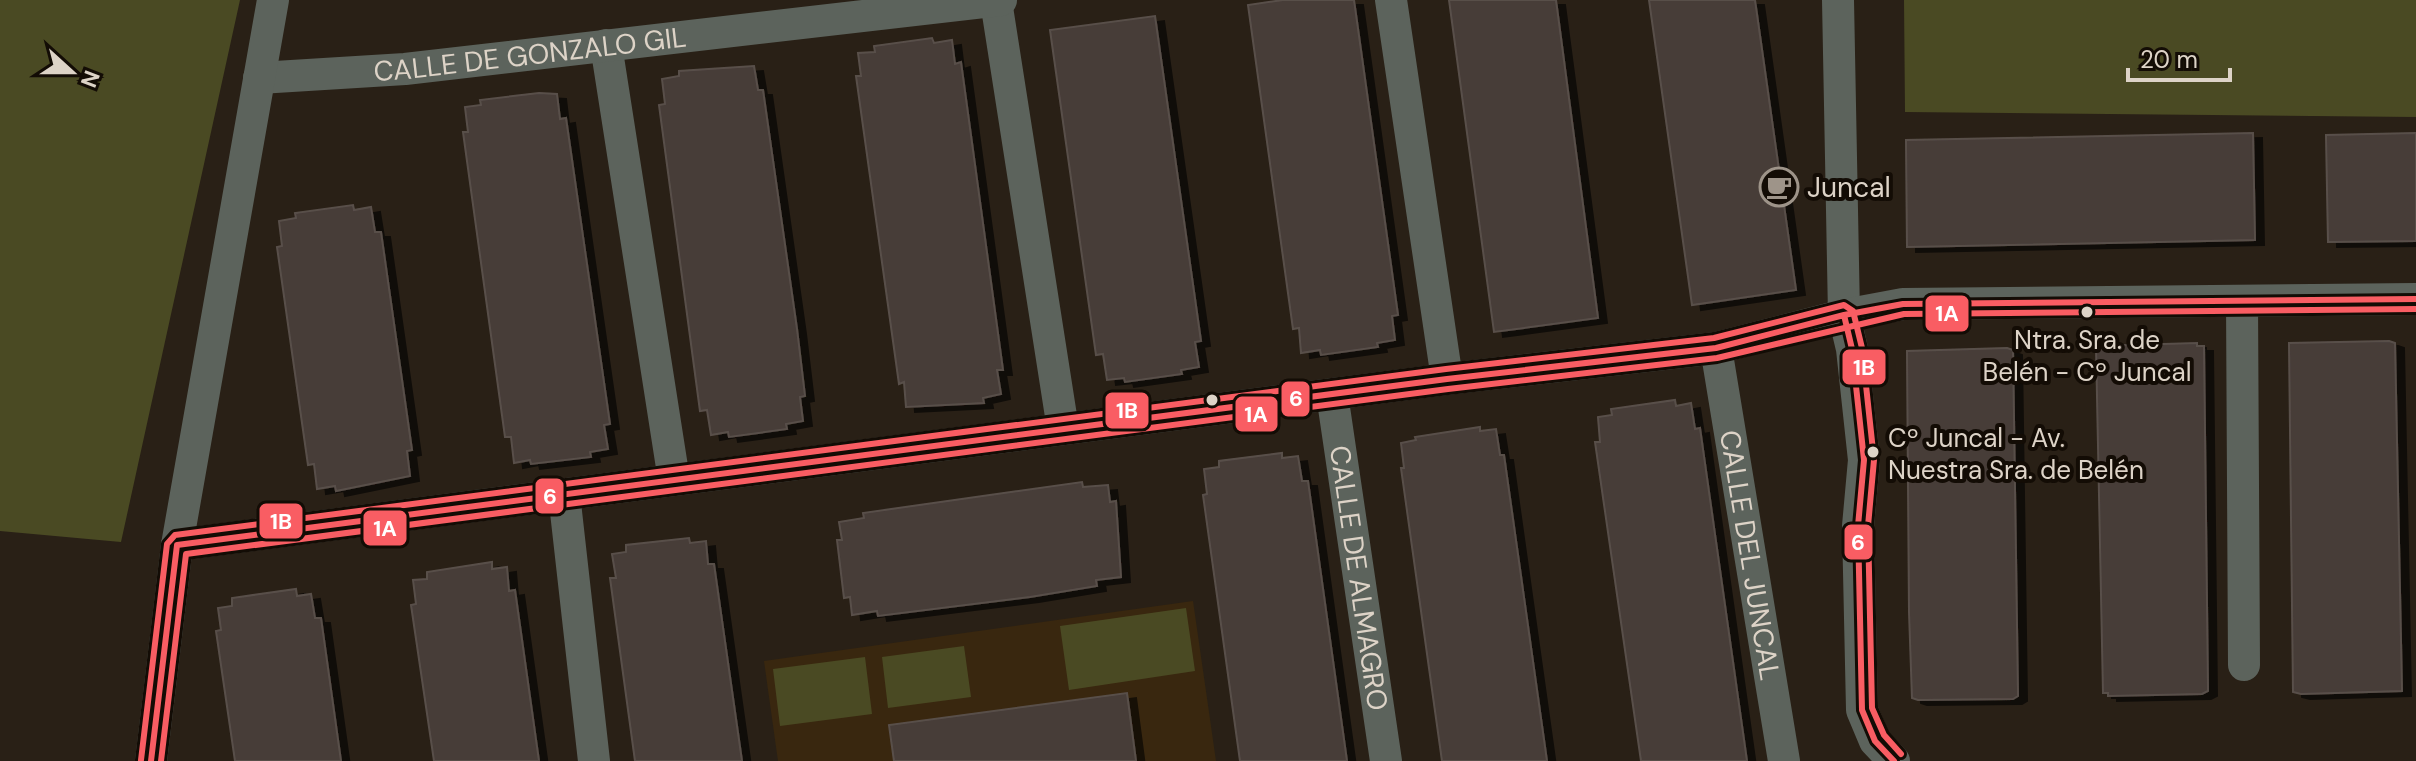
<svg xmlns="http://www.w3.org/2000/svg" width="2416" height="761" viewBox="0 0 2416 761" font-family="'DM Sans',sans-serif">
<defs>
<filter id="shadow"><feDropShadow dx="9" dy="5" stdDeviation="0" flood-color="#0009"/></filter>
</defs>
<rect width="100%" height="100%" fill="#292016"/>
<path fill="#39270f" d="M1193,601l23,160h-438l-14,-100z"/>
<path fill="#4a4a23" d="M0,0h240l-119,542 -121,-11z
M1904,0h512v117l-511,-5z
M1186,608l9,63 -126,19 -9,-64z
M964,646l7,51 -83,11 -6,-51z
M865,657l7,57 -92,12 -7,-57z"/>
<path fill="#463c38" stroke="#594f4a" stroke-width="2" filter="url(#shadow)" d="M1283,0h71l44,315 -6,1 3,24 -18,3 1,4 -57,8 -1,-5 -19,3 -2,-25 -6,1 -45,-324z
M1449,0h107l42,318 -104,14z
M1649,0h106l41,290 -104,15z
M1155,16l46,325 -6,1 4,25 -18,3 1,4 -57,8 -1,-4 -17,2 -4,-26 -7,1 -46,-325z
M932,38l2,5 18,-3 3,24 6,-2 42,308h-6l4,24 -18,4 1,5 -78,4 -2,-25 -5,2 -43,-308h5l-3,-23 17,-1 -1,-6z
M754,66l4,24h5l34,239 8,67 -5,1 3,24 -17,3 1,5 -58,8 -1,-5 -17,3 -4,-25 -7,1 -41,-306 6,-1 -3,-25 17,-3v-5z
M539,93l18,1 3,25 6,-1 44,306 -6,1 4,24 -18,3 1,5 -60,7 -1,-4 -16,3 -3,-26h-6l-42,-305h5l-3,-25 16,-2 -1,-5z
M2253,133l2,107 -348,7 -1,-107z
M2416,133v108l-88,1 -2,-107z
M353,205l1,5 17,-3 4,25h6l31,218 -5,1 3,25 -74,15 -1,-5 -18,3 -3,-25 -6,1 -31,-218 5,-1 -3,-25 17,-3 -1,-5z
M2389,341l6,2 7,348 -101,3 -8,-2 -4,-349z
M2197,343v3h7l4,345 -6,3 -94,2v-3h-5l-7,-347z
M2007,348l6,2 5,346 -5,3 -95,1 -6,-2 -3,-86 -2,-261z
M1675,400l1,6 15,-3 4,26 5,-1 47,333h-106l-46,-319h5l-2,-25 14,-2 -1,-6z
M1480,427v4l16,-2 4,26h4l43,306h-105l-41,-293h3l-3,-25 15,-3 -1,-3z
M1282,453v5l16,-2 4,25h6l39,280h-107l-37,-266 4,-1 -3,-25 15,-2v-6z
M1082,482l1,5 25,-2 2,17 6,-1 5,76 -25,3 1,6 -67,11 -152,19 -1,-5 -25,4 -2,-18 -6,1 -7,-58h5l-3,-18 25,-4 -1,-5z
M689,538l1,5 16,-2 2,23h6l28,197h-107l-25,-183h6l-4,-24 14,-2v-7z
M492,562v7l15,-2 2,24 6,-1 24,171h-105l-23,-156 5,-1 -3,-24 14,-1v-7z
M296,589l1,7 14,-2 4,24h6l20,143h-106l-19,-130 5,-1 -3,-22 14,-2v-8z
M1127,693l9,68h-242l-5,-36z"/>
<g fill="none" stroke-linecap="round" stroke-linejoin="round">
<g stroke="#5c635c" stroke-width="32">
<path d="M1391,0l56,379"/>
<path d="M1838,0l6,315 8,34 12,111 -6,66 4,184 13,31 19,20"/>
<path d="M996,1l67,428"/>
<path d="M606,45l68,435"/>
<path id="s1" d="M259,78l146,-9 596,-69"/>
<path d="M2242,301l2,364"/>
<path id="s2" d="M1716,348l68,413"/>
<path id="s3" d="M1332,394l54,367"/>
<path d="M564,494l30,267"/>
<path d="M177,545l1270,-166 269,-31 128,-33 59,-11 513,-5"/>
<path d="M151,761l26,-216 96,-545"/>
</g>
<defs>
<path id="bus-1" d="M1844,315l8,34 12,111 -6,66 4,184 13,31 19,20
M177,545l1270,-166 269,-31 128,-33 59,-11 513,-5
M151,761l26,-216"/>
<path id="bus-2" d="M161,761l25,-207 1262,-165 269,-31 187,-44 512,-5"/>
<path id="bus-3" d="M141,760l26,-216 8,-9 1271,-166 268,-31 130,-33 9,6 9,37 12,112 -6,66 4,182 12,27 17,19"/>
</defs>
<use href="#bus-1" stroke="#130c05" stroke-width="12"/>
<use href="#bus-2" stroke="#130c05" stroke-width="12"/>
<use href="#bus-3" stroke="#130c05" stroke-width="12"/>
<use href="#bus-1" stroke="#f95d63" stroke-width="6"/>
<use href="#bus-2" stroke="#f95d63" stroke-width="6"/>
<use href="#bus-3" stroke="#f95d63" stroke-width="6"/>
</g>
<defs>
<symbol id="cafe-ring" viewBox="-11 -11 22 22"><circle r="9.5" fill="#130c05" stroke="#9e9489" stroke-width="1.5"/><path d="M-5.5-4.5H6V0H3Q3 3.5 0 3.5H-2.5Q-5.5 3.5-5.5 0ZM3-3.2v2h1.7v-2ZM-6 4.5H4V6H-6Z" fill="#9e9489"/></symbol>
</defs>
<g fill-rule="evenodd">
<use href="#cafe-ring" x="1757" y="165" width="44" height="44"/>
</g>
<g fill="#ddd3c7" stroke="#130c05" stroke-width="3">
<circle cx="2087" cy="312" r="7"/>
<circle cx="1212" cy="400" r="7"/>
<circle cx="1873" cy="452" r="7"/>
</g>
<g text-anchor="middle" stroke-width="8" stroke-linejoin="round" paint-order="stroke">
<g font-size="26" fill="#ddd3c7" stroke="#130c05">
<text x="2087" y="349">Ntra. Sra. de<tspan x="2087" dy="32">Belén - Cº Juncal</tspan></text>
<text x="1888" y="447" text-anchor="start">Cº Juncal - Av.<tspan x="1888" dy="32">Nuestra Sra. de Belén</tspan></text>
</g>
<g font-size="28" fill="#ddd3c7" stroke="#130c05">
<text dy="10" stroke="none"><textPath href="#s1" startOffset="272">CALLE DE GONZALO GIL</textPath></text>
<text dy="10" stroke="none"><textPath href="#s2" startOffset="210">CALLE DEL JUNCAL</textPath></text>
<text dy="10" stroke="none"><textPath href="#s3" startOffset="186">CALLE DE ALMAGRO</textPath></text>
</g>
<g font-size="28" fill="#ddd3c7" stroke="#130c05" text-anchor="start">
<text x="1807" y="197">Juncal</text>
</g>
</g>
<g stroke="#130c05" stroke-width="3">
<rect x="1924" y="294" width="46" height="39" rx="8" fill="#f95d63"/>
<rect x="1841" y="348" width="46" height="38" rx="8" fill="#f95d63"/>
<rect x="1280" y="380" width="31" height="38" rx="8" fill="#f95d63"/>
<rect x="1104" y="391" width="46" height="39" rx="8" fill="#f95d63"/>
<rect x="1234" y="395" width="45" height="38" rx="8" fill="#f95d63"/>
<rect x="534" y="477" width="31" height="38" rx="8" fill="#f95d63"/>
<rect x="258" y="502" width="46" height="38" rx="8" fill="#f95d63"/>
<rect x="362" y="509" width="46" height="38" rx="8" fill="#f95d63"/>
<rect x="1843" y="523" width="31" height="38" rx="8" fill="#f95d63"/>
</g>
<g font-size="22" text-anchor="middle" font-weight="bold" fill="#fff">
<text x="1947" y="321">1A</text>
<text x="1864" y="375">1B</text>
<text x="1296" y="406">6</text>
<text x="1127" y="418">1B</text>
<text x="1256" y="422">1A</text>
<text x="550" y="504">6</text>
<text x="281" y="529">1B</text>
<text x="385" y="536">1A</text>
<text x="1858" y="550">6</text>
</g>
<g transform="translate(72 72) rotate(111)" stroke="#130c05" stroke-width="6" paint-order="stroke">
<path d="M0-6L14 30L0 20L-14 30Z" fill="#ddd3c7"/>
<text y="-12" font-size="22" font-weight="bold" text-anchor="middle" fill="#ddd3c7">N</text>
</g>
<path d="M2128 68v12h102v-12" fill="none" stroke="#ddd3c7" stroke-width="4"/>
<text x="2140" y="68" font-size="24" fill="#ddd3c7" stroke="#130c05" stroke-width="6" paint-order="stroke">20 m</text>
</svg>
